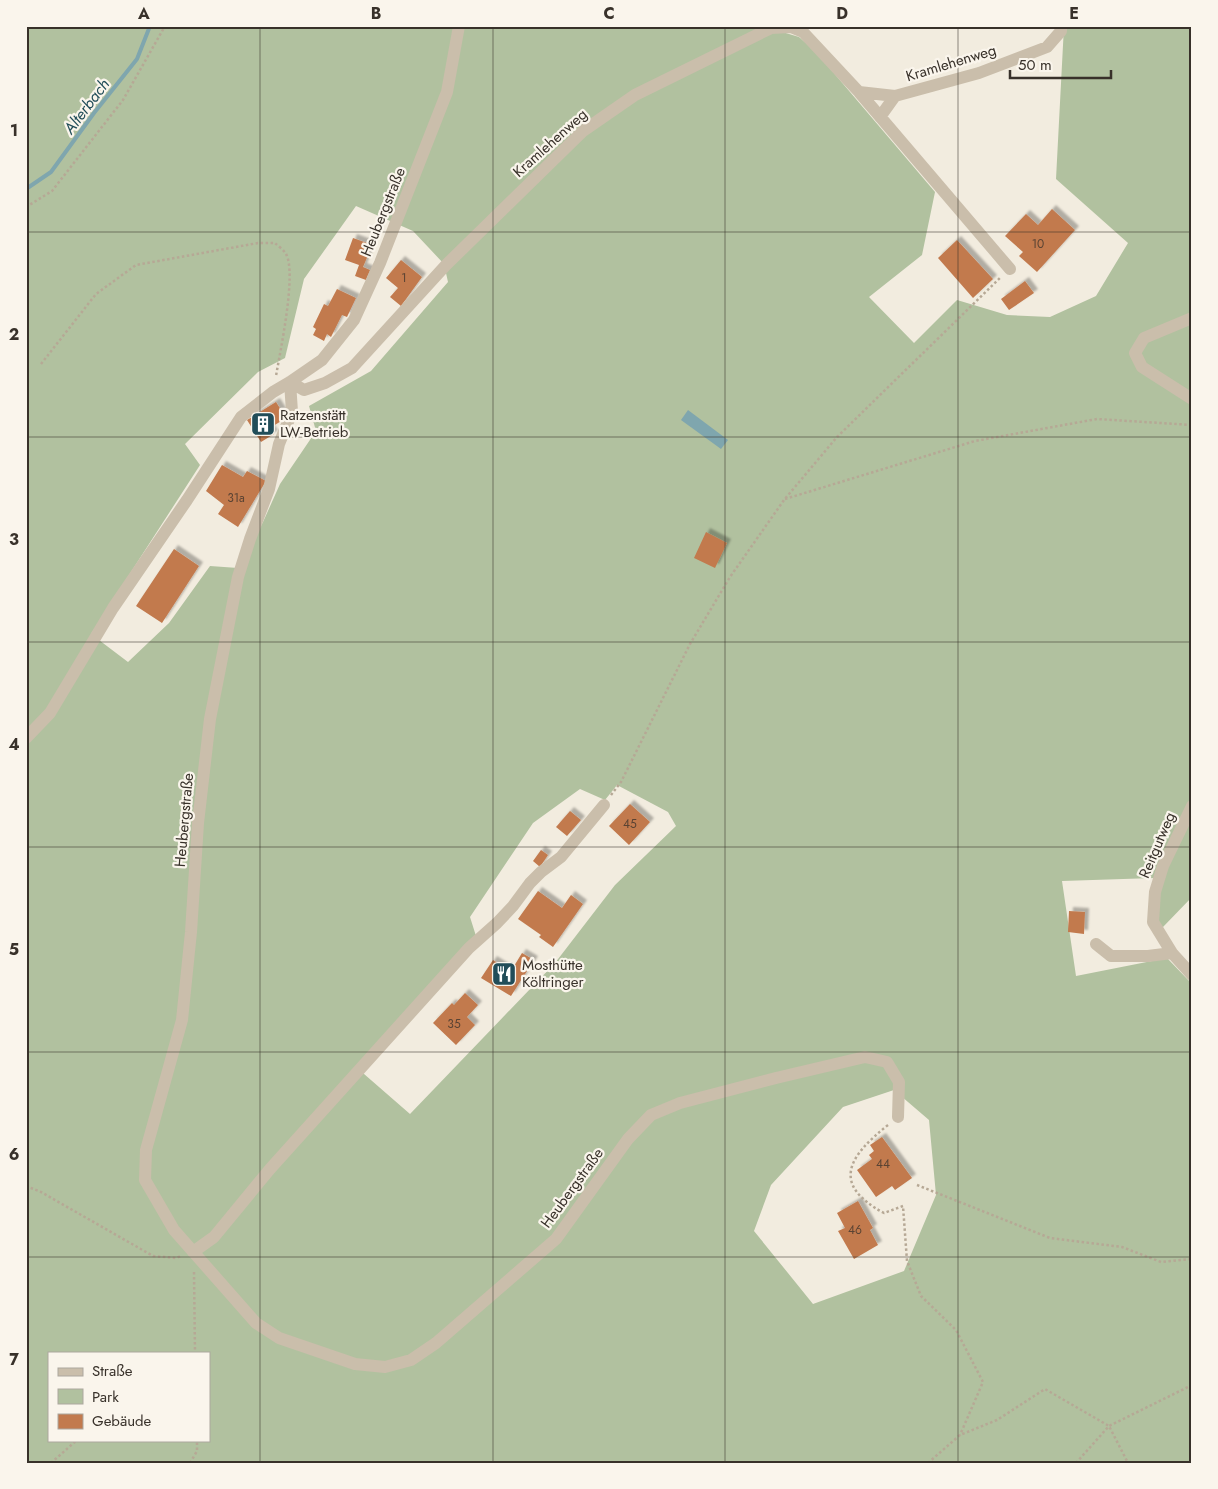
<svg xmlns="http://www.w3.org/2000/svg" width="1218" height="1489" viewBox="0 0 1218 1489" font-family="Jost,sans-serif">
<defs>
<filter id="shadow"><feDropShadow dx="4" dy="-4" stdDeviation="1" flood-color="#0004"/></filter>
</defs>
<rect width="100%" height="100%" fill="#f2ecdf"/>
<path fill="#b1c19f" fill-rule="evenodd" d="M26,26h750l3,5 20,6 17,15 119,140 -13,63 -53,42 45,46 43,-43 50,15 43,2 46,-21 32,-53 -72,-64 8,-153h128v871l-29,30 -13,-3 4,-46 -92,3 14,95 91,-18 25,26v479h-1166zM356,206l57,25 31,33 4,18 -77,89 -62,35 7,25 -36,53 -17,38 -25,46 -28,-2 -41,57 -41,39 -37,-28 109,-169 -15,-21 73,-72 27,-14 19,-79zM617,785l51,27 8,14 -61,59 -60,78 -145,151 -54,-47 120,-131 -6,-19 63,-94 47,-34 25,11zM894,1090l35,30 7,75 -32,76 -91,33 -59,-73 17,-46 72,-78zM49,1353h160v87h-160z"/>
<path fill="#7fa6ae" d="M688,410l40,30 -7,9 -40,-29z"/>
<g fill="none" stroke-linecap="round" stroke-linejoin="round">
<path stroke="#7fa6ae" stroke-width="4" d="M26,189l25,-17 43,-59 43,-54 13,-33"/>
</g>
<path fill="#c27a4e" filter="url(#shadow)" d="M1052,209l23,21 -38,42 -18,-16 4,-4 -18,-16 21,-22 12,11z
M353,238l14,5 -3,8 5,2 -6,14 7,3 -4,10 -11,-4 4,-11 -14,-5z
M957,240l36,39 -20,19 -35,-40z
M401,260l21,17 -21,29 -11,-9 8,-9 -12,-10z
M1025,281l9,12 -25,17 -8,-11z
M337,289l19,9 -9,19 -5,-2 -11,22 -4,-3 -3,7 -11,-6 3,-6 -3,-2 11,-23 4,2z
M276,402l10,16 -16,10 4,6 -13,8 -14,-22z
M222,465l21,12 4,-6 19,10 -28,46 -20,-13 6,-9 -18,-14z
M706,532l21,11 -12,25 -21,-10z
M174,549l25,17 -37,57 -26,-17z
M630,804l20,18 -21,23 -20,-19z
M570,811l11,9 -14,16 -11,-9z
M541,850l7,5 -8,12 -7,-6z
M538,891l24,17 9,-13 12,9 -30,43 -14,-10 2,-2 -23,-16z
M1069,911l16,1 -1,22 -16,-2z
M522,953l12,7 -23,36 -30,-18 12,-18 18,11z
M465,993l13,12 -11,12 8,8 -19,20 -23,-22 19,-20 2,2z
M882,1137l30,41 -17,12 -3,-4 -16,11 -19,-27 15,-11 -3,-4 5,-4 -4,-6z
M858,1201l15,27 -3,2 8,15 -24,14 -16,-28 7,-3 -8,-15z"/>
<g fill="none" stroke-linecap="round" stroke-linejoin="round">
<path stroke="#b6a895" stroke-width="2.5" stroke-dasharray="2.5 2.5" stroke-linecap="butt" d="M26,207l26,-16 71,-91 42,-74
M41,364l55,-70 40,-29 122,-22h17c3,3 9,7 11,11 11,19 -6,98 -10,122
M785,499l190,-58 122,-22 95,6
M611,795l10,-13 69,-138 40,-67 54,-77 53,-63 164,-160
M888,1125c-39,31 -58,59 -4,88l19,-7 4,55 14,35 35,34 27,52 -23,53
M917,1185l133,53 72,9 39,15 31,-3
M26,1186l15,6 112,64 23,2 5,-2
M194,1272l1,81
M51,1463l26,-23
M190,1463l7,-12v-11
M928,1463l32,-28 37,-15 48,-31 64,37 19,37
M1076,1463l33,-37 83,-41"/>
<path stroke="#cabeab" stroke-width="12" d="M859,92l151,177
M880,117l15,-21
M1192,318l-48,20 -9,15 7,14 50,32
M290,382l2,30 -13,32 -10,45 -19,50 -12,38 -28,142 -12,104 -7,109 -9,88 -36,130 -1,30 29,50 82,93 23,15 76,26 30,3 26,-7 25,-17 120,-104 72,-100 23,-24 29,-12 96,-25 89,-21 22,5 12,20 -1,35
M290,382l14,8 21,-7 27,-15 94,-103 137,-134 52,-36 136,-67 20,-1 12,5 56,60 36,4 84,-23 68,-26 14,-16v-5
M26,738l24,-25 63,-105 74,-108 54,-83 32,-25 17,-10 32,-22 32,-40 26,-57 67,-171 12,-66
M1192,806l-29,60 -8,26 -2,30 19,31 20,22
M1096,944l15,12h37l24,-3
M193,1252l21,-15 56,-68 199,-221 28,-25 16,-17 17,-23 11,-11 20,-15 43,-52"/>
</g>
<path fill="none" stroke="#38312a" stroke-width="1" stroke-opacity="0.55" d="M260,26v1437M493,26v1437M725,26v1437M958,26v1437M26,232h1166M26,437h1166M26,642h1166M26,847h1166M26,1052h1166M26,1257h1166"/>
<defs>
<symbol id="building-square" viewBox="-11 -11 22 22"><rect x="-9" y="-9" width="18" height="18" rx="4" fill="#214d59" stroke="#faf5ec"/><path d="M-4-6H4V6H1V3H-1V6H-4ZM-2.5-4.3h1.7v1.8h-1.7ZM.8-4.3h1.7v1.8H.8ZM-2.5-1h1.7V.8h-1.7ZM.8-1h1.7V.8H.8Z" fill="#fff"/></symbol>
<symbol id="restaurant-square" viewBox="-11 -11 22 22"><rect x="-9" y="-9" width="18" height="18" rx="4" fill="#214d59" stroke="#faf5ec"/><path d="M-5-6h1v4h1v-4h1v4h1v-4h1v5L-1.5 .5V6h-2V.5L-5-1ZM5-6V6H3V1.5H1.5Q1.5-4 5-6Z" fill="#fff"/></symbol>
</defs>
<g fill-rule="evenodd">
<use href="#building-square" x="249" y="410" width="28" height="28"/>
<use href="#restaurant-square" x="490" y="960" width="28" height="28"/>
</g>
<g text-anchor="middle" stroke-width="4.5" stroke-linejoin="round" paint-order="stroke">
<g font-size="12" fill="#5a4333">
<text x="1038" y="248">10</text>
<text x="404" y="282">1</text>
<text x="236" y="502">31a</text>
<text x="630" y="828">45</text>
<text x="454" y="1028">35</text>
<text x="883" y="1168">44</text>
<text x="855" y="1234">46</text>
</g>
<g font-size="15" fill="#38312a" stroke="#faf5ec">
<text transform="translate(951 63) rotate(-17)" y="5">Kramlehenweg</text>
<text transform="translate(550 143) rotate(-42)" y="5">Kramlehenweg</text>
<text transform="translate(383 212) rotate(-68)" y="5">Heubergstraße</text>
<text transform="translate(184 820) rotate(-85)" y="5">Heubergstraße</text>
<text transform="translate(1157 845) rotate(-67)" y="5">Reitgutweg</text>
<text transform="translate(572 1188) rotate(-54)" y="5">Heubergstraße</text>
</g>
<g font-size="15" fill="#38312a" stroke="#faf5ec" text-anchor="start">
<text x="280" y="420">Ratzenstätt<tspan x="280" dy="17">LW-Betrieb</tspan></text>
<text x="522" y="970">Mosthütte<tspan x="522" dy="17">Költringer</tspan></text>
</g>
<g font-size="16" font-style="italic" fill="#214d59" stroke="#faf5ec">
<text transform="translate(86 106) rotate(-53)" y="6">Alterbach</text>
</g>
</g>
<rect width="1218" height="1489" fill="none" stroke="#faf5ec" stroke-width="55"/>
<rect x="48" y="1352" width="162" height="90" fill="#faf5ec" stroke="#aca79e"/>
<rect x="58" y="1368" width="25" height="8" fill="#cabeab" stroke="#aca79e"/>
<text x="92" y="1376" font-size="15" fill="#38312a">Straße</text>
<rect x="58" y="1389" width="25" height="15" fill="#b1c19f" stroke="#aca79e"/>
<text x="92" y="1402" font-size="15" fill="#38312a">Park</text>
<rect x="58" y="1414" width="25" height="15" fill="#c27a4e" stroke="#aca79e"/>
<text x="92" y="1426" font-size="15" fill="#38312a">Gebäude</text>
<path d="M1010 70v8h101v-8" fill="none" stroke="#38312a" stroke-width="2.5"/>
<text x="1018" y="70" font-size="15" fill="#38312a" stroke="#faf5ec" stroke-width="4" paint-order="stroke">50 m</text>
<rect x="28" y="28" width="1162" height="1434" fill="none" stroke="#38312a" stroke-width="2"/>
<g font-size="16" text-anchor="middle" font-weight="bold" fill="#38312a">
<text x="144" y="19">A</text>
<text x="376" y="19">B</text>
<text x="609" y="19">C</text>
<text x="842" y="19">D</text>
<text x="1074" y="19">E</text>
<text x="14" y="136">1</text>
<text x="14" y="340">2</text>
<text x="14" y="545">3</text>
<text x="14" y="750">4</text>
<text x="14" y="955">5</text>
<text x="14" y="1160">6</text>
<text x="14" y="1365">7</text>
</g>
</svg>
